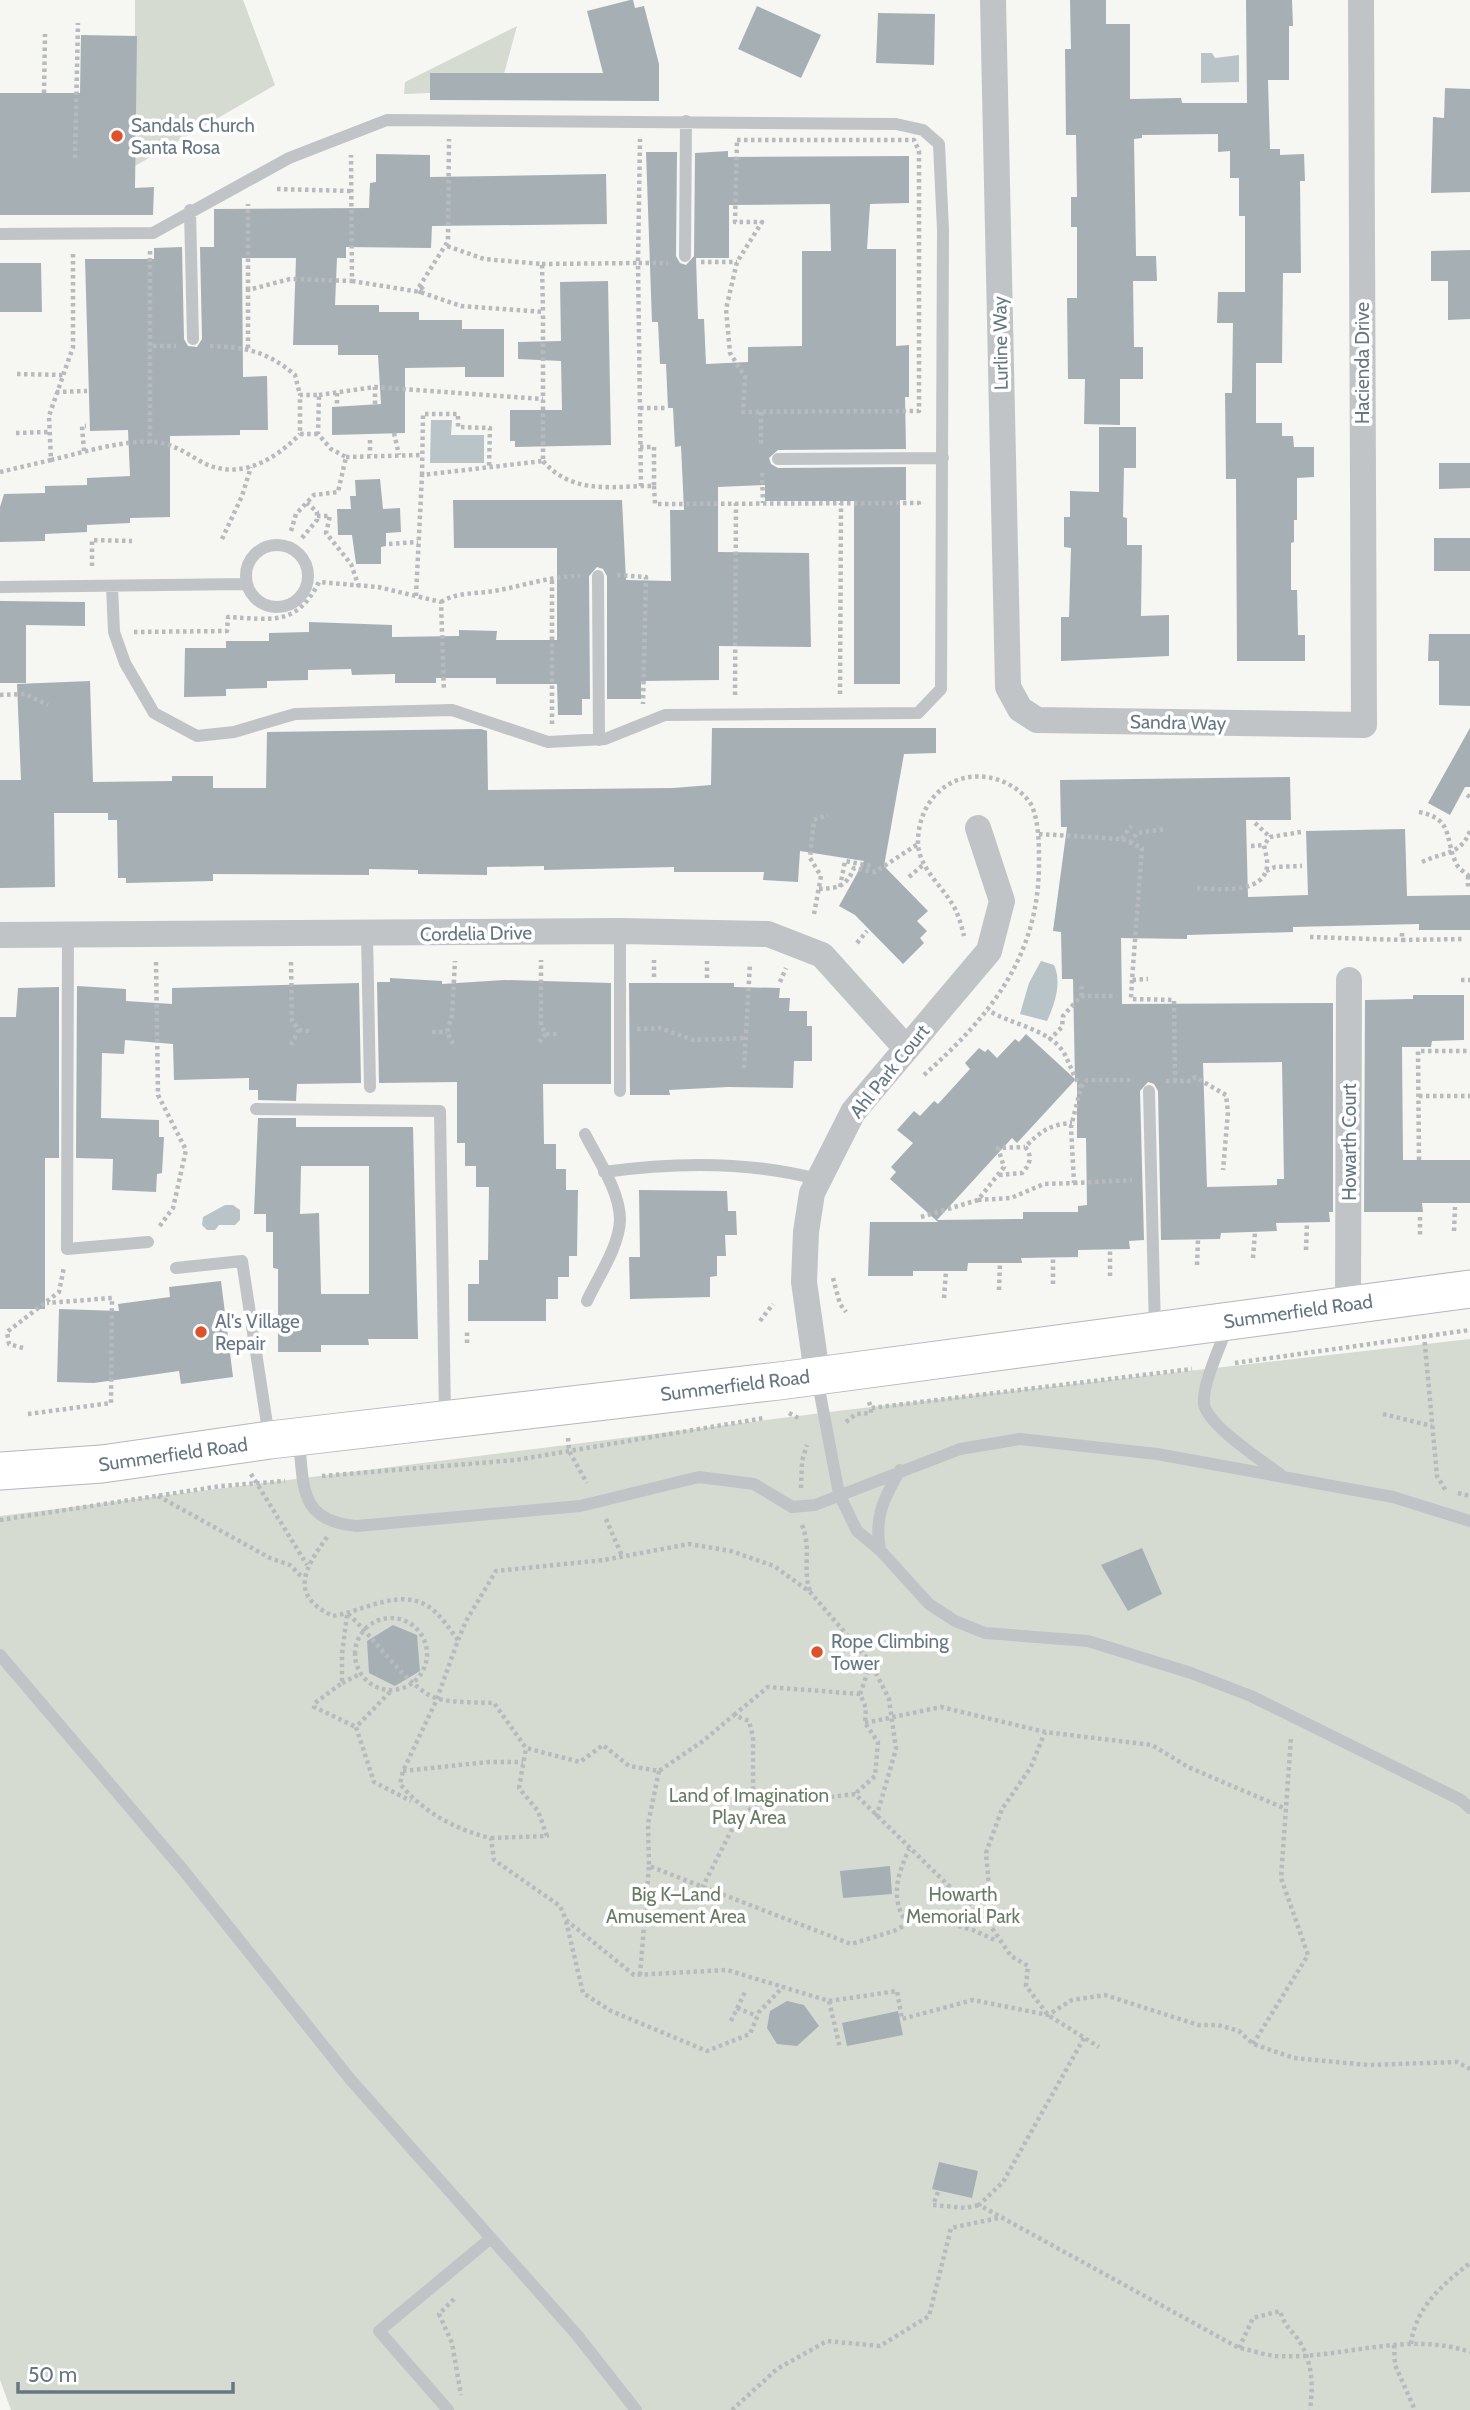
<svg xmlns="http://www.w3.org/2000/svg" width="1470" height="2410" viewBox="0 0 1470 2410" font-family="Cabin,sans-serif">
<rect width="100%" height="100%" fill="#f6f6f3"/>
<path fill="#d6dbd2" d="M135,0h108l32,85 -140,81z
M517,26l-13,48 -74,-1v20l-26,1 1,-12z
M1470,1339v1071h-1459l-11,-30v-864l854,-107z"/>
<path fill="#b8c4c8" d="M1201,53h11l3,5 24,-3v27l-38,1z
M431,420h21l-1,15h33v28h-54z
M1041,961l13,4c8,17 1,39 -7,56l-27,-7 9,-31z
M225,1205h8l7,5v10l-5,5h-16l-4,5h-8l-5,-5 1,-8z"/>
<path fill="#a6afb4" fill-rule="evenodd" d="M630,0h3l2,8 9,-2 15,58v37l-229,-1v-27h173l-16,-62z
M1070,0h36v24h24v75l51,-1 1,5h65l-1,-103h46l1,26h-4v54h-21l2,69h10v6l24,-1 1,27h-5l1,92h-18l-1,90h-26v60h26v13h11l1,11h20v30l-17,1v42h-3v22l-3,1v47h6l1,45h7v26h-68l-1,-182h-10l-1,-86h7l1,-70h-16l1,-31h27v-76h-6v-38h-9v-27l-12,1v-18l-76,1v3l-8,1 2,117h20l1,25h-24l1,66h9v32h-23v46l-36,-1 1,-45h-17l-1,-81h10v-71h-6v-30h6l-1,-62h-10l-1,-86h6z
M757,6l64,29 -20,43 -63,-29z
M878,13l57,1 -1,51 -58,-2z
M81,35l56,1 -2,152 19,-1 -1,28h-153v-122h80z
M1445,88l25,1v103l-39,1 2,-76 11,1z
M728,151v6l181,-1v47l-39,1 -3,45h29v97l13,-1v52h-4l1,52 -128,1 -9,8 2,6 7,4 128,-1v33h-6v184h-46v-183h-89v-16l-47,2v65l91,1 2,94 -92,-1v34l-78,1v18h-34v-123l-4,-7 -6,-2 -8,9 1,123h-8v16h-24l-1,-31h-61v-6h-60v5h-41v-9l-43,1 -1,-6 -43,1v10l-41,1v7l-41,1v7l-42,1 1,-49h41v-7h43v-8l40,-1v-10l83,3v12l67,-1v-6l38,1 -1,9h61v-92h-103l-1,-48h169l4,80 45,1 -1,-71h14l-3,-64 -6,1 -2,-39h-5l-2,-44h-6l-2,-42h-6l-6,-170h31l-1,104 4,7 6,2 8,-9 1,-103zM830,204l1,47h-29v95l-54,1v15l-42,2 -2,-45h-6l-2,-61h33v-53z
M376,154l54,1v22l176,-3 1,50 -175,2 -1,22 -85,-1v11h-9l-2,47h44v7h40v8h43v9h42v48h-39v-10l-60,1v65l-73,2v-28l49,-3 -3,-49h-40v-10h-45l3,-87h-54l1,119 24,-1 1,54h-28v5l-70,1v81l-40,1v5l-43,2v7l-42,2v7l-45,1v-35l4,-13 41,-1v-7l42,-1v-7l43,-2 -2,-46 -38,1 -5,-172h69v-11l28,-1 2,92 4,7 9,1 5,-8 -2,-92h14v-38l155,-1 1,-25 6,-1z
M1470,250v69l-22,1v-39h-17v-30z
M0,263h41l1,49h-42z
M608,281l3,164 -96,2v-6h-5v-31h52l-1,-49 -43,-2v-17l43,-1 -1,-59z
M1099,427h37v41h-12l-1,49 4,1v27h15l-1,71 28,-1v41l-108,5v-44h8l2,-69 -7,-1v-30h6v-26l29,1z
M1439,463h31v25l-31,1z
M380,479l3,30 17,-1 1,24 -15,1v13l-5,1v17h-25l-4,-29h-14l-1,-26h14l-1,-13h6l-1,-16z
M1434,538h36v33h-36z
M0,601l85,1v24l-59,-1v58h-26z
M1429,634h41v72l-31,-1v-44h-11z
M90,681l3,101 79,-1v-5h41v12h53l1,-56 214,-3 6,2 1,59 185,-2 38,-3 1,-57h224v25l-32,1 -20,112 44,45 -11,10 10,10 -7,7 4,5 -21,21 -48,-49 -16,-9 25,-45 -64,-10 -2,31 -35,-2 1,-8h-90v-5l-130,3v-4l-57,1v8l-69,-1v-4l-49,-1v6l-156,-1v7l-87,2v-5h-8l-1,-58h-9v-7h-54l1,74 -55,1v-108h21l-4,-96z
M1470,728v59h-5l-15,28 -22,-12z
M1290,777l1,43h-45l2,77 60,-2 -2,-64 99,-2 2,67 63,-1v35h-51v-6l-126,3v5l-106,3v4l-66,-1 1,66 211,-1v209h-4l1,10 -54,1 1,8 -56,2 -1,6 -59,1 -3,-149 -4,-7 -6,-2 -8,9 4,149 -15,1 1,8 -52,1v7l-57,1 1,5h-54l-1,8h-54v5h-45l2,-54h68l-48,-43 6,-7 -5,-5 22,-24 -16,-13 17,-19 6,5 14,-15 4,3 32,-35 -5,-6 14,-15 6,4 3,-3 9,9 18,-19 4,3 7,-8 49,45 -2,-100h-11l-1,-47 -8,-1 14,-104h-6l-1,-47zM1282,1062l2,117h-7v6l-70,2 -4,-124zM1077,1078v60h9l1,67 -9,1v6h-55v7l-86,1 75,-82 5,5z
M390,978l52,3v3l62,-4 107,3v101h-68l1,60h12v25h10v21h12l-1,66h-8v21h-11v22h-12v22h-78v-37h11v-24h9l1,-73h-13v-21h-11v-23h-8v-61l-78,1 -2,-101h13z
M359,983l2,100 -64,1 -1,17 -38,-1v-10h-9v-12l-75,2 -1,-36 -48,-4 -1,14 -22,-1 -1,65 58,2v17h5l-2,36 -5,1 -1,18 -44,-2 1,-31 -37,-1 1,-172 49,3v12l46,3v-16z
M629,983h105v4l46,1 -1,10h11l-1,13h18v15h5v35h-18l-1,27 -65,-1 -59,3 1,5h-40z
M59,987v171h-14v151h-45v-292h16l2,-29z
M1413,995h51v45l-32,1 -1,6h-29l1,113h67v43h-48l1,9h-59l1,-212 48,-1z
M258,1118h38v9h117l5,212h-50l1,6h-48v7h-43v-83l-5,-1v-36h-7v-18h-12zM301,1166h68v128h-48l-2,-81 -19,1z
M639,1190l88,1 1,20h8l1,24h-12l1,21h-9v20l-7,1v20l-80,2 -1,-42h11z
M221,1281l12,96 -52,7 -2,-13 -85,12 -37,-1 2,-73 60,2 -1,-7 52,-7 -1,-10z
M1142,1548l20,46 -34,17 -27,-46z
M393,1625l24,10 3,36 -25,15 -26,-13 -2,-32z
M890,1866l2,28 -49,4 -3,-27z
M787,2001l17,4 15,21 -22,20 -20,-2 -10,-16 3,-17z
M898,2011l5,24 -56,11 -5,-23z
M939,2162l39,9 -6,27 -40,-9z"/>
<g fill="none" stroke-linecap="round" stroke-linejoin="round">
<defs>
<path id="secondary" d="M0,1471l102,-7 168,-24 509,-59 691,-92"/>
</defs>
<use href="#secondary" stroke="#b2b8bc" stroke-width="39"/>
<path stroke="#b8bbbd" stroke-width="4.5" stroke-dasharray="3.5 3.5" stroke-linecap="butt" d="M44,93l1,-59
M737,140h177l5,11v260l-176,1 2,-35 -15,-24 -4,-44 11,-47 25,-40h-27z
M75,158l3,-135
M277,189l74,2
M150,251v95h26
M701,262h36
M542,264l96,-1 2,-124
M352,281l68,11 41,14 82,6 -1,-48 -58,-5 -37,-13
M419,287l29,-46 1,-102
M421,287l3,3 -4,2 -2,-2z
M248,290v-86
M210,346c35,1 57,5 85,29l5,20
M248,348v-58l42,-11 62,2 -1,-126
M17,374l46,1
M56,392l31,-1
M337,393v14
M319,395l56,-8 168,12
M375,404v-17
M640,408h25
M761,412v34
M16,433l33,-1
M394,433l5,22
M370,440v15
M150,443v-97
M640,447h14v39h-13
M84,451l-2,-25h4
M346,457l76,-2
M51,460c34,-8 70,-20 105,-18 17,2 30,11 44,19 37,21 74,0 100,-27
M543,461c26,30 60,27 98,25l-3,-223h30
M0,472l51,-12 -2,-44 24,-69v-95
M762,473l1,30
M422,475l1,-61h35v13l32,1 -1,39
M654,486l1,18 264,-1v5
M317,516h13l-4,17 25,31 8,23
M291,531l5,-17 18,-19 24,-3 8,-35 -15,-8 -13,-15 1,-39h-19v39h18
M302,538l15,-18v-8l-10,-9
M222,539l20,-43 9,-29
M389,544l29,-2
M92,566v-26l40,1
M617,575l29,2 -3,127
M416,596l6,-121 121,-14v-149
M441,602c15,-10 35,-8 53,-11 29,-5 56,-15 86,-15
M134,632l93,-1 1,-14c44,2 68,10 91,-35l59,5 63,15 3,89
M840,694l1,-191
M0,695l25,-1 23,11
M735,695l1,-192
M552,724v-146
M1467,795l3,2
M1419,812c36,7 25,28 38,53 2,4 9,8 13,12
M1255,823l15,14
M1039,834l83,5 20,9 -10,132 16,-1
M1122,839l9,-13
M1130,843l7,-10 28,-4
M1251,846l13,-1
M1422,862c21,-10 39,-7 48,-31
M1266,871l9,-4 27,-1
M1468,876v13
M909,877l15,-13
M840,887l5,-26 26,5v-2
M1197,888c19,1 66,7 70,-21 1,-7 -2,-16 -3,-22l6,-8 31,-5
M819,889c19,-1 27,-2 35,-21l21,4 43,-28
M814,914l7,-38 -11,-18 4,-38 14,-5
M1402,933v7l63,-1
M1310,937l92,3
M857,943l10,-12
M156,962l2,133 28,55 -13,58 -14,19
M291,962l1,59 7,9 10,1
M654,977v-17
M707,978v-17
M1132,980l-1,19 43,1 1,81
M1461,980h9
M780,982l6,-14
M1081,996h35
M637,1029l23,-1 33,12 53,-2
M432,1032h15
M546,1034h14
M1049,1040l13,-13 1,-11 18,-20 1,-12
M539,1042l7,-8 -5,-8v-66
M453,1044l-6,-12 5,-16 3,-55
M291,1045l8,-15
M744,1068l6,-105
M924,1075c66,-59 115,-118 115,-212 0,-19 0,-39 -7,-57 -6,-11 -17,-19 -28,-24 -45,-19 -86,13 -86,60 0,24 21,41 33,60 7,10 10,22 13,34
M1166,1081h25l4,-4 31,18 2,17 -5,58
M1081,1087l6,-7h46
M1419,1096h51
M1419,1160l-1,-109h52
M999,1175l23,-2c8,-8 11,-17 3,-26 15,-15 25,-23 47,-24
M1074,1183l58,-3
M978,1200l33,-2 33,-14 30,-1 -3,-56 10,-40c-8,-11 -11,-23 -17,-34 -14,-24 -55,-29 -76,-43
M921,1217l57,-17 26,-33 -6,-19 27,-1
M1420,1217v19
M1454,1231l1,-24
M1306,1250l1,-27
M1253,1258l2,-26
M1197,1265l1,-25
M1110,1276v-27
M833,1278l7,26 6,8
M1053,1284v-27
M999,1290l1,-27
M944,1298l2,-27
M760,1321l13,-17
M1424,1335l13,141 9,15
M467,1343v-13
M23,1348l-14,-4 -2,-12 52,-40 5,-25
M1235,1363l235,-33
M869,1402l2,6 321,-39
M789,1413l11,6
M28,1414l83,-11 1,-105 -65,5
M1383,1414l49,12
M846,1422l10,-8 15,-1v-5
M568,1438l1,13 18,32
M251,1474l56,91
M322,1476l194,-16 248,-42
M801,1488l1,-27 5,-16
M1458,1493l12,3
M158,1496l112,62 20,7 13,13
M606,1519l16,37
M0,1520l221,-34 64,-5
M802,1525c10,25 0,44 8,66
M327,1537c-22,31 -39,58 6,79 31,-5 71,-31 100,-6 10,8 17,20 25,30l-21,59 -34,72 -3,13c23,28 56,46 91,54l3,22 66,46 6,14 68,55 93,-5 102,31 68,-10 5,28 71,-19 75,15 24,-15 33,-5 93,30h20l21,6 14,13 41,14 74,7 89,-3 13,7
M348,1614c25,21 62,78 91,85 17,4 37,3 55,4l32,45 54,14 23,-17 26,21 30,5 44,-30 31,-26 15,6 4,16v69l102,-12 97,95 29,23 30,44 17,10 -2,20 22,29 51,32
M347,1615l-5,39v29l-27,20 -1,4 42,20
M355 1654a36 36 0 1 1 72 0a36 36 0 1 1-72 0Z
M458,1640l8,-19 30,-50 108,-11 85,-16 42,7 43,15 36,26 61,71 18,36 7,50 -20,69
M342,1683l18,-9
M390,1692l-34,35 18,55 37,19
M860,1694l11,-31
M734,1715l34,-28 92,7 6,14 -1,15 13,19 -3,34 -20,18
M865,1723l76,-16 104,25 107,13 36,22 98,42
M403,1771l85,-9h35
M659,1771l-11,53 1,42 202,78 43,-13 28,-15 51,14 24,11
M491,1838l56,-2 -9,-25 -19,-23 7,-40
M702,1888l29,-57 22,-25
M981,1911l-2,-16 10,-8 -3,-34 16,-44 29,-42 14,-35
M566,1921l17,72 28,18 96,40 43,-17 9,-22 24,-25
M907,1924c-17,-26 -10,-48 2,-75
M640,1975l9,-109
M829,2001l11,47
M737,2008l20,8
M731,2021l14,-29
M1084,2038l-81,144 -24,23 260,143c12,2 25,7 37,8 65,4 130,-26 194,-4
M1253,2044l55,-89 -27,-77 10,-140
M938,2192l-5,13 33,3 13,-3
M454,2299l-15,15 13,29 9,52
M1411,2344c4,-36 32,-60 59,-81
M1394,2345l1,20 20,45
M1239,2348l14,-30 27,-7c6,19 13,19 21,33 12,22 12,42 9,66
M732,2410l45,-41 50,-28 53,5 49,-30 22,-88 47,-10"/>
<path stroke="#c0c4c7" stroke-width="12" d="M190,210l3,129
M0,234l153,-1 136,-75 98,-38 509,4 27,6 16,14 4,86 -2,459 -23,24 -253,2 -60,24 -57,3 -96,-32 -157,4 -61,18 -37,4 -43,-23 -29,-50 -11,-31 -2,-46
M685,256l1,-135
M778,459l165,-1
M246 576a31 31 0 1 1 62 0a31 31 0 1 1-62 0Z
M598,576l1,164
M0,587l246,-3
M620,931v160
M367,934l3,153
M68,936l-1,313 81,-7
M1149,1091l6,239
M256,1109l184,2 5,305
M585,1134c12,24 35,57 35,86 -1,27 -22,57 -33,81
M604,1172c71,-10 144,-11 213,7
M176,1268l66,-7 27,176
M1228,1325c-7,20 -26,59 -24,79 3,21 60,58 77,71
M817,1378l22,116 18,37 23,19 49,54 26,17 30,12 103,8 103,32 60,23 210,104 9,8
M299,1441c5,47 0,80 58,85l223,-20 119,-29 55,7 38,23 23,-2 145,-56 60,-10 137,15 236,43 77,24
M880,1550c-6,-33 4,-52 20,-80
M0,1655l184,216 166,208 227,256 59,75
M448,2410l-69,-79 112,-93"/>
<path stroke="#c0c4c7" stroke-width="26" d="M993,0l15,687 12,22 17,11 327,5 -3,-725
M0,935l620,-4 148,3 54,21 84,93
M1348,1304l1,-324
M817,1374l-13,-92 2,-50 6,-39 41,-81 136,-161 13,-50 -24,-73"/>
<use href="#secondary" stroke="#fff" stroke-width="37"/>
</g>
<g fill="#dd512c" stroke="#fff" stroke-width="2.5">
<circle cx="117" cy="136" r="7"/>
<circle cx="201" cy="1332" r="7"/>
<circle cx="817" cy="1652" r="7"/>
</g>
<g text-anchor="middle" stroke-width="7" stroke-linejoin="round" paint-order="stroke">
<g font-size="19" fill="#667783" stroke="#fff" text-anchor="start">
<text x="131" y="132">Sandals Church<tspan x="131" dy="22">Santa Rosa</tspan></text>
<text x="215" y="1328">Al's Village<tspan x="215" dy="22">Repair</tspan></text>
<text x="831" y="1648">Rope Climbing<tspan x="831" dy="22">Tower</tspan></text>
</g>
<g font-size="19" fill="#667783" stroke="#fff">
<text transform="translate(1000 343) rotate(-91)" y="7">Lurline Way</text>
<text transform="translate(1362 363) rotate(-90)" y="7">Hacienda Drive</text>
<text transform="translate(1178 722) rotate(1)" y="7">Sandra Way</text>
<text transform="translate(476 933) rotate(-1)" y="7">Cordelia Drive</text>
<text transform="translate(889 1071) rotate(-51)" y="7">Ahl Park Court</text>
<text transform="translate(1349 1142) rotate(-90)" y="7">Howarth Court</text>
<text transform="translate(1298 1311) rotate(-8)" y="7">Summerfield Road</text>
<text transform="translate(735 1385) rotate(-7)" y="7">Summerfield Road</text>
<text transform="translate(173 1454) rotate(-8)" y="7">Summerfield Road</text>
</g>
<g font-size="19" fill="#6a7b65" stroke="#fff">
<text x="749" y="1802">Land of Imagination<tspan x="749" dy="22">Play Area</tspan></text>
<text x="676" y="1901">Big K–Land<tspan x="676" dy="22">Amusement Area</tspan></text>
<text x="963" y="1901">Howarth<tspan x="963" dy="22">Memorial Park</tspan></text>
</g>
</g>
<path d="M18 2382v10h215v-10" fill="none" stroke="#667783" stroke-width="3.5"/>
<text x="28" y="2382" font-size="21" fill="#667783" stroke="#ffffff" stroke-width="5" paint-order="stroke">50 m</text>
</svg>
